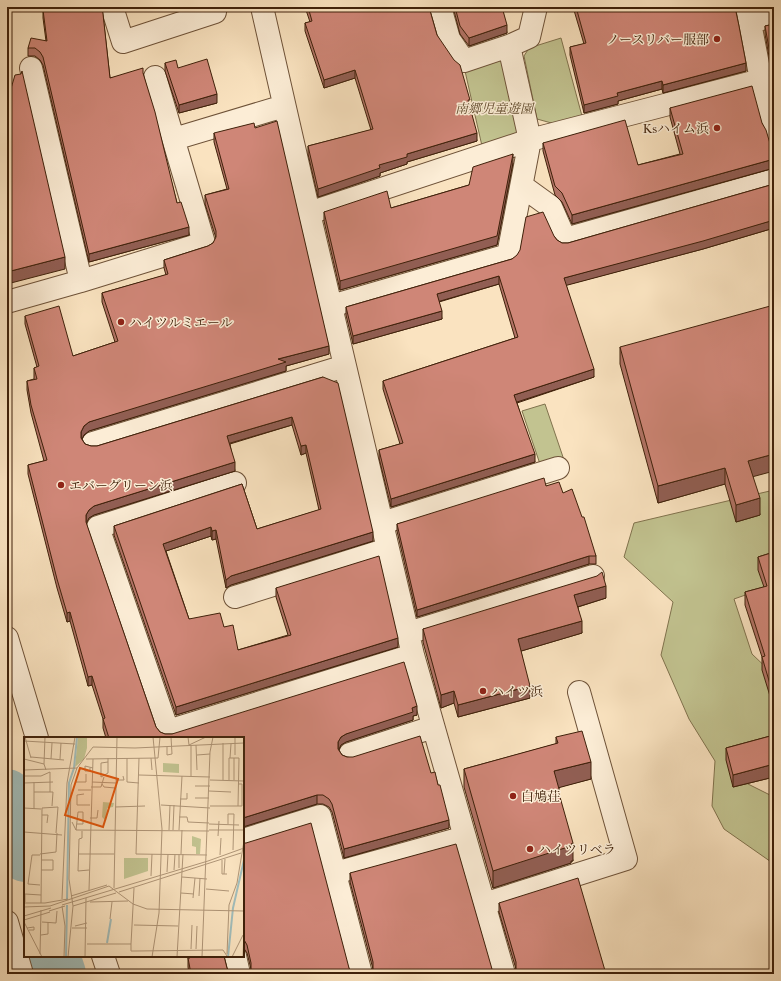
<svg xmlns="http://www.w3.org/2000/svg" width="781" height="981" viewBox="0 0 781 981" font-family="'IM FELL French Canon','Noto Serif JP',serif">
<rect width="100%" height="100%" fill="#fae3c0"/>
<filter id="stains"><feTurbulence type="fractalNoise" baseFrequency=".005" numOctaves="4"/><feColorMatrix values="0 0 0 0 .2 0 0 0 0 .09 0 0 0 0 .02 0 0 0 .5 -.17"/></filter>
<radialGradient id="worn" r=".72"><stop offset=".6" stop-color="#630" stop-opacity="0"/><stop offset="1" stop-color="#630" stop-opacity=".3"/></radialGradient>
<path fill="#c2c390" stroke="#80724d" d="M561,38l21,78 -27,8 -18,-5 -13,-63 5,-8z
M502,59l12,47 3,28 -35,12 -17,-75z
M545,404l19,56 -23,7 -19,-56z
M774,490v95l-40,14 18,55 22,21v62l-34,43 34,17v67l-50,-35 -12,-23 3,-45 -26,-42 -28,-64 12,-53 -49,-45 10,-34z"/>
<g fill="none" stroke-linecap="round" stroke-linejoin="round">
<path stroke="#a1bdbb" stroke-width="52" d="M7,795l18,61
M54,956l6,18"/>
<defs>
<path id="minor" d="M112,7l11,35 92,-30 -2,-5
M262,7l47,206 104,442 91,319
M440,7l9,32 15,22 45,-15 20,-9 7,-30
M747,7l14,73 13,49
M750,22l24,-6
M31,68l50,213
M174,139l110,-33
M522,186l29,21 14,32 209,-59
M309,213l221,-73 231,-60
M7,302l74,-21 123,-38 -49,-166
M331,306l177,-51 22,-115 -21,-94
M93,443l252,-77
M235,483l-137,44 70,204 245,-76
M382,523l176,-55
M235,597l153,-48
M408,633l185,-57
M7,638l30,100
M350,754l83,-27
M243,840l77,-24 41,158
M335,873l130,-36
M484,904l142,-45 -47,-167
M7,922l15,52
M103,956l6,18
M235,956l4,18"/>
</defs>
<use href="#minor" stroke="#6e5238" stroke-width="24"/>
<use href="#minor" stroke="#fcedd6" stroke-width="22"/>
</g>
<path fill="#b27366" stroke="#3f210a" d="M47,7h55l8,71 33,-5 34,130 12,32 -100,27 -46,-197 -3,-5 -5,-4h-7v-8l18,-7 -3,-23v-8l4,-1z
M305,7h124l8,28 33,72 7,34 -70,21v2l-27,9v3l-62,21 -10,-43v-8l63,-16 -16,-52 -31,10 -19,-57v-8l5,-1z
M453,7h49l5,26 -38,13 -9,-12z
M573,7h162l11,64 -83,22 -1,-4 -44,12v3l-34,9 -14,-58v-8l14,-3z
M774,24v37l-4,1 -5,-28v-8z
M165,63l13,5 39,35 -38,10 -14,-42z
M670,108l92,15 12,34v11l-202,56 -10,-22 -7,-7 -12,-44v-8l95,22 42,-11 -10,-37z
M214,133l115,221 -43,12v5l-197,60 -5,4 -2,4 3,5 6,2h6l226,-69 50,164 -142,44 -5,3 -10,-49 -4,1 -1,-4 -45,15 23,68 35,8 14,23 50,-15 -12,-38v-9l122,59 -222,68 -62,-180v-9l128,-42 15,45 62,-19 -13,-57 -5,2 -9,-30 -62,19 5,27 -141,44 -5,3 -3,5 70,204 4,5 5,2h7l245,-19 -4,1v4l-67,22 -5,3 -2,5 3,5 5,2 84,16 18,55 -105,30 -12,-46 -3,-5 -6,-3h-6l-74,23v-89h-137l-3,-10v-9l-11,-34 -4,1 -18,-65 -3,1 -10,-34 -29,-114v-9l16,-4 -13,-48 -4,-23v-9l7,-2v-11l3,-1 -12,-43v-8l48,40 42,-14 -13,-40v-9l64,-18 -2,-7v-8l44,-14 5,-3 3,-5 -11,-34v-9l22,-6 -13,-47z
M513,163l-16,82 -157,45 -16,-69v-9l67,-4 78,-23z
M774,184v44l-71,21 -137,36 28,92 -77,26 18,59 -144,45 -12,-49v-8l21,-6 -17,-55v-8l132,-43 -16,-54 -60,18 3,17 -89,25 -7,-29v-8l166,-48 42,-23 3,4 5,3h6z
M620,347l133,130 7,38 -24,7 -11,-38 -67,19 -38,-139z
M546,486l17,7 33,63v8h-7l-172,53 -20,-86v-7z
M774,519v32l-4,-18v-13z
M774,552v143l-4,1 -8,-26v-13l-17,-52v-13l19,-5 -6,-17v-13z
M606,598l-28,9 4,26 -61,18 9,47 -72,19 -4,-14 -13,5 -18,-66v-13z
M774,735v42l-41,10 -7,-27v-12z
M556,737l35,42 -32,8v7l14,67h-2v2l-78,25 -29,-101v-18l92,-25z
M243,843l106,125 -98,1 -4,-16 -4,-6z
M350,873l142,96h-119l-23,-87z
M499,903l107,71 -90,-5 -17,-57z
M188,956h36l3,12 3,6h-41l-1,-7z"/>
<path fill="#915e53" stroke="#3f210a" d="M179,7h11l-11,4z
M507,25v8l-38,13v-8z
M774,53v8l-4,1v-8z
M746,63v8l-83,22v-8z
M355,70v8l-31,10v-8z
M662,81v8l-44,12v3l-34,9v-8l33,-12z
M217,94v9l-38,10v-8z
M477,133v8l-70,21v2l-27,9v3l-62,21v-8l89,-35z
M513,154v9l-16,82 -157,45v-9z
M774,159v9l-202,56v-9z
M774,220v8l-71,21 -139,37v-8z
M189,227v8l-100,27v-8z
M65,257v12l-58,15v-12z
M499,276v8l-62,18v-8z
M442,311v8l-89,25v-8z
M329,346v8l-43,12v5l-197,60 -5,4 -3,6v-9l3,-6 5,-4 189,-63z
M594,369v8l-80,26v-8z
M292,417v8l-65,19v-8z
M306,445v8l-5,2v-9z
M535,454v8l-144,45v-8z
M774,454v17l-26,7v-17z
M235,462v9l-141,44 -5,3 -3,6v-9l3,-5 5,-4z
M725,468v16l-67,19v-17z
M760,498v17l-24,7v-17z
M211,527v9l-48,16v-8z
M216,530v9l-4,1v-9z
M373,532v9l-142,44 -5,3v-8l5,-4z
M589,556v8l-172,53v-7z
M606,586v12l-32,10v-13z
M70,612v9l-3,1v-9z
M582,621v12l-64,19v-13z
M398,638v9l-222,68v-8z
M92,676v9l-4,1v-9z
M774,683v12l-4,1v-12z
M530,686v12l-72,19v-12z
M454,691v12l-13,5v-13z
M417,706v9l-4,1v4l-67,22 -5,3 -3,6v-9l3,-5 5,-3z
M591,762v17l-37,10v-18z
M774,764v13l-41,10v-12z
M317,795v9l-74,23v-9z
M449,820v8l-105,30v-9z
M573,843v18h-2v2l-78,25v-17z"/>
<path fill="#cf8677" stroke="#3f210a" d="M47,7h55l1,7 7,64 33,-10v5l12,39 22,91 4,-1 8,25 -100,27 -46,-197 -3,-5 -5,-4h-7l3,-10 16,3 -4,-31 5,-1z
M308,7h121l8,28 17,25 6,5 10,35h-2l9,33 -70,21v3l-28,8 1,3 -62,21 -10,-43 65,-17 -18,-59 -31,10 -19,-57 7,-2z
M455,7h47l5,18 -38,13 -9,-12z
M576,7h159l4,19 7,37 -83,22 -1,-4 -45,12 1,3 -34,9 -14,-58 16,-4z
M774,24v29l-4,1 -5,-28z
M207,59l10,35 -38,11 -14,-42 11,-3 2,8z
M22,71l43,186 -58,15v-170l8,-27 6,-1z
M752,86l10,37 4,7 8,27v2l-202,56 -10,-22 -7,-7 -12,-43 82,-23 13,45 45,-11 -13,-46z
M277,121l52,225 -51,13 8,3 -197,60 -5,4 -3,6v6l4,6 6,2h6l226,-69 15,6 35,149 -142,44 -5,4 -10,-50 -4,1 -1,-4 -48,17 26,75 31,-6 4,14 9,-2 5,25 53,-15 -15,-47 103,-32 19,82 -222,69 -62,-181 128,-42 15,45 64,-20 -15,-64 -5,1 -9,-29 -65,19 8,26 -141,44 -5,4 -3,5v7l70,205 4,5 5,2h7l232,-72 13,44 -5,2 1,4 -67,22 -5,3 -3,5v7l4,6 5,2h6l67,-21 11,37 4,-1 3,13h2l9,35 -105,29 -12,-45 -3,-5 -6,-4h-6l-74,23v-80h-134l-6,-19 2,-1 -13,-42 -4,1 -18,-65 -3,1 -10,-34 -29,-114 19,-5 -16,-55 -4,-24 10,-2 -3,-11 5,-2 -14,-50 34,-10 14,50 45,-15 -16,-48 66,-19 -4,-14 44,-14 5,-3 3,-6v-6l-11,-36 24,-6 -15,-56 40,-10 1,5z
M513,154l-16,82 -157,45 -16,-69 63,-21 4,17 78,-23 4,-18z
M774,184v36l-71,21 -139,37 30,91 -80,26 21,59 -144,45 -12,-49 24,-7 -20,-62 135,-44 -19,-61 -62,18 5,17 -89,25 -7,-29 166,-48 5,-4 3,-5 6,-33 17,-5 11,24 3,4 5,3h6z
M774,305v149l-26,7 12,37 -24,7 -11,-37 -67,18 -38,-139z
M544,478l2,8 13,-4 4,11 9,-4 10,28h2l12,39h-7l-172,54 -20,-86z
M774,519v20l-4,-19z
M774,552v131l-4,1 -8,-27 3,-1 -20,-64 22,-6 -9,-29z
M602,572l4,14 -32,9 8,26 -64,18 12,47 -72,19 -4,-14 -13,4 -18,-66 174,-53z
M582,731l9,31 -37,9 5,18 -1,1 15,53 -2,1v2l-78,25 -29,-102 94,-26 -2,-6z
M774,735v29l-41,11 -7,-27z
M311,823l38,145 3,6h-104l3,-5v-6l-4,-18 -4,-7v-95h3z
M456,844l36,125 3,5h-125l3,-5v-7l-23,-89z
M578,878l28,96h-93l3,-5v-7l-17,-59z
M190,956h34l3,12 3,6h-39l-3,-16h2z"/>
<g fill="#8f2418" stroke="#fcedd6" stroke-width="1.5">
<circle cx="717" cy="39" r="4"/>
<circle cx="717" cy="128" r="4"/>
<circle cx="121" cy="322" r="4"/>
<circle cx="61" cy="485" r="4"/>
<circle cx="483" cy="691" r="4"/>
<circle cx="513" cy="796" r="4"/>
<circle cx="530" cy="849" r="4"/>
</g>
<g text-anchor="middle" stroke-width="3" stroke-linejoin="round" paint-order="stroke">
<g font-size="13" fill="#3f210a" stroke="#fcedd6" text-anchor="start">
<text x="709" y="44" text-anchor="end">ノースリバー服部</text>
<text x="709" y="133" text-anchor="end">Ksハイム浜</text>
<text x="129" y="327">ハイツルミエール</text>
<text x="69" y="490">エバーグリーン浜</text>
<text x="491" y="696">ハイツ浜</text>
<text x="521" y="801">白鳩荘</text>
<text x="538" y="854">ハイツリベラ</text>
</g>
<g font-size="13" font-style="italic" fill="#604a2c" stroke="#fcedd6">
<text x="494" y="113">南郷児童遊園</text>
</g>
</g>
<g transform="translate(24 737)">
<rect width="220" height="220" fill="#fae3c0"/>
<path d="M54,0h9v11l-3,11 -9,8zM139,26l16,1v9l-16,-1zM79,65l11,1 -1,4 -6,1 -1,13 -4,-4zM168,99l9,3 -1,15h-4v-7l-4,-1zM100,121h24v13l-24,8z" fill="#c2c390"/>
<path fill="none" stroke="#a1bdbb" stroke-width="2" d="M43,163l2,-117 5,-15 3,-31M83,206l4,-24M42,220l1,-52M204,220l5,-49 11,-48"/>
<path fill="none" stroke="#af9577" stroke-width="1" d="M1,0l6,21M164,0l1,8 17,-8M0,4l51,3M172,8l1,25M143,10v8l5,-1 -1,-17M173,18l13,-1M211,18v-18M7,20l33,3M103,21v24l12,1M115,21l-3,96 71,1M127,21l1,12M206,21l1,-14M0,22l20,5 2,6M27,22l1,-16M36,22l1,-16M62,22l72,-1 2,-21M84,25l-7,1v14l7,-4v-15M20,27l1,-27M66,31v3h-5v-5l8,2M0,33l53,-2 16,-21 42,1 109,-5M26,35v20M115,38l71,2M0,39h17l9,-4M167,39v-31M92,43h8l-1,-4M186,43l34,1M199,43v-37M205,43v-22h10l-1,48M210,43v-22M51,45h11v-8M68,45l24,1M0,46l29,-1M78,47l2,3 11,1M171,49h15M67,50h10l3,-10M54,53h13M185,54l22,1M10,55h19l-1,14M60,57l-7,1v10h13M171,61h14M156,62h7v-6M137,68l49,3M186,69h32v-22h-4M91,70l30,-1M0,71l17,1M10,72v-27M18,78h6l-1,8M155,80h8l1,5 21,1M66,81h7l1,-8M48,85l4,8 133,1M185,87l30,1M204,87v-10h6l-1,36M52,93l2,-18h5v12h-6M145,93l1,-25M149,93l1,-25M155,93l3,-54M185,93h35M58,94v7l-3,1 -1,32 11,-1M0,95l38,3M194,99l1,-15M16,117l16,-2 1,-19M54,117h36M157,117l1,-24M16,118h-8l-4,29 12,1M196,118l1,-17M17,123h12v10h-12M198,123v14h5M155,131v-14M150,133l1,-16M143,135l1,-18M200,137l1,-15M127,139l1,-22M158,140l25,2M90,151l3,-151M182,152l23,2M65,153l4,-131M95,155l122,-39M157,156l13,1M47,159l36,-11M175,159l1,-18M169,161l2,-20M38,162l5,-116 8,-46M1,165v-8l16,1M66,165l38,-1M0,166h21l23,-4M17,166l1,-95 16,-1 -2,26M38,168l146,-44 36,-13M38,169l3,20 -1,31M49,169l43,-13M0,170l26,-1 59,-20 24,18 14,5 97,2M25,174l16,-5M0,179l27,-8M86,182l2,-17M0,183l26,-8M0,185l18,35M18,185l14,1 1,-12M110,188l44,1M51,189l12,-3M3,191l7,-1v3h-5M48,191h15M17,198l7,-1v-12M63,207h44v7h4l88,-1 4,6M107,207l3,-56M167,212l1,-24M172,212l1,-23M16,217l1,-44M203,217l2,-49 8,-22 7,-42M44,220l5,-51 -4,-27 2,-94 6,-17M61,220l1,-59M128,220l7,-44 3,-84 -9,-92M153,220l6,-103M178,220l8,-205 3,-15M208,220l11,-22M219,220l1,-27"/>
<path fill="#e0560c" fill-opacity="0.15" stroke="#e0560c" stroke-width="2" d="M56,31l38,11 -15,48 -38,-12z"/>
<rect width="220" height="220" fill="none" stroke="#3f210a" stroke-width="2"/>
</g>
<rect width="781" height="981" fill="none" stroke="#fae3c0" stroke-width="24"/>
<rect x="8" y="8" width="765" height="965" fill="none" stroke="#3f210a" stroke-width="2"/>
<rect x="12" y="12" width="757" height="957" fill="none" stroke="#3f210a"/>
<rect width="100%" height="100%" filter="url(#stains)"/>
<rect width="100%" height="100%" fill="url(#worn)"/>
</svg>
